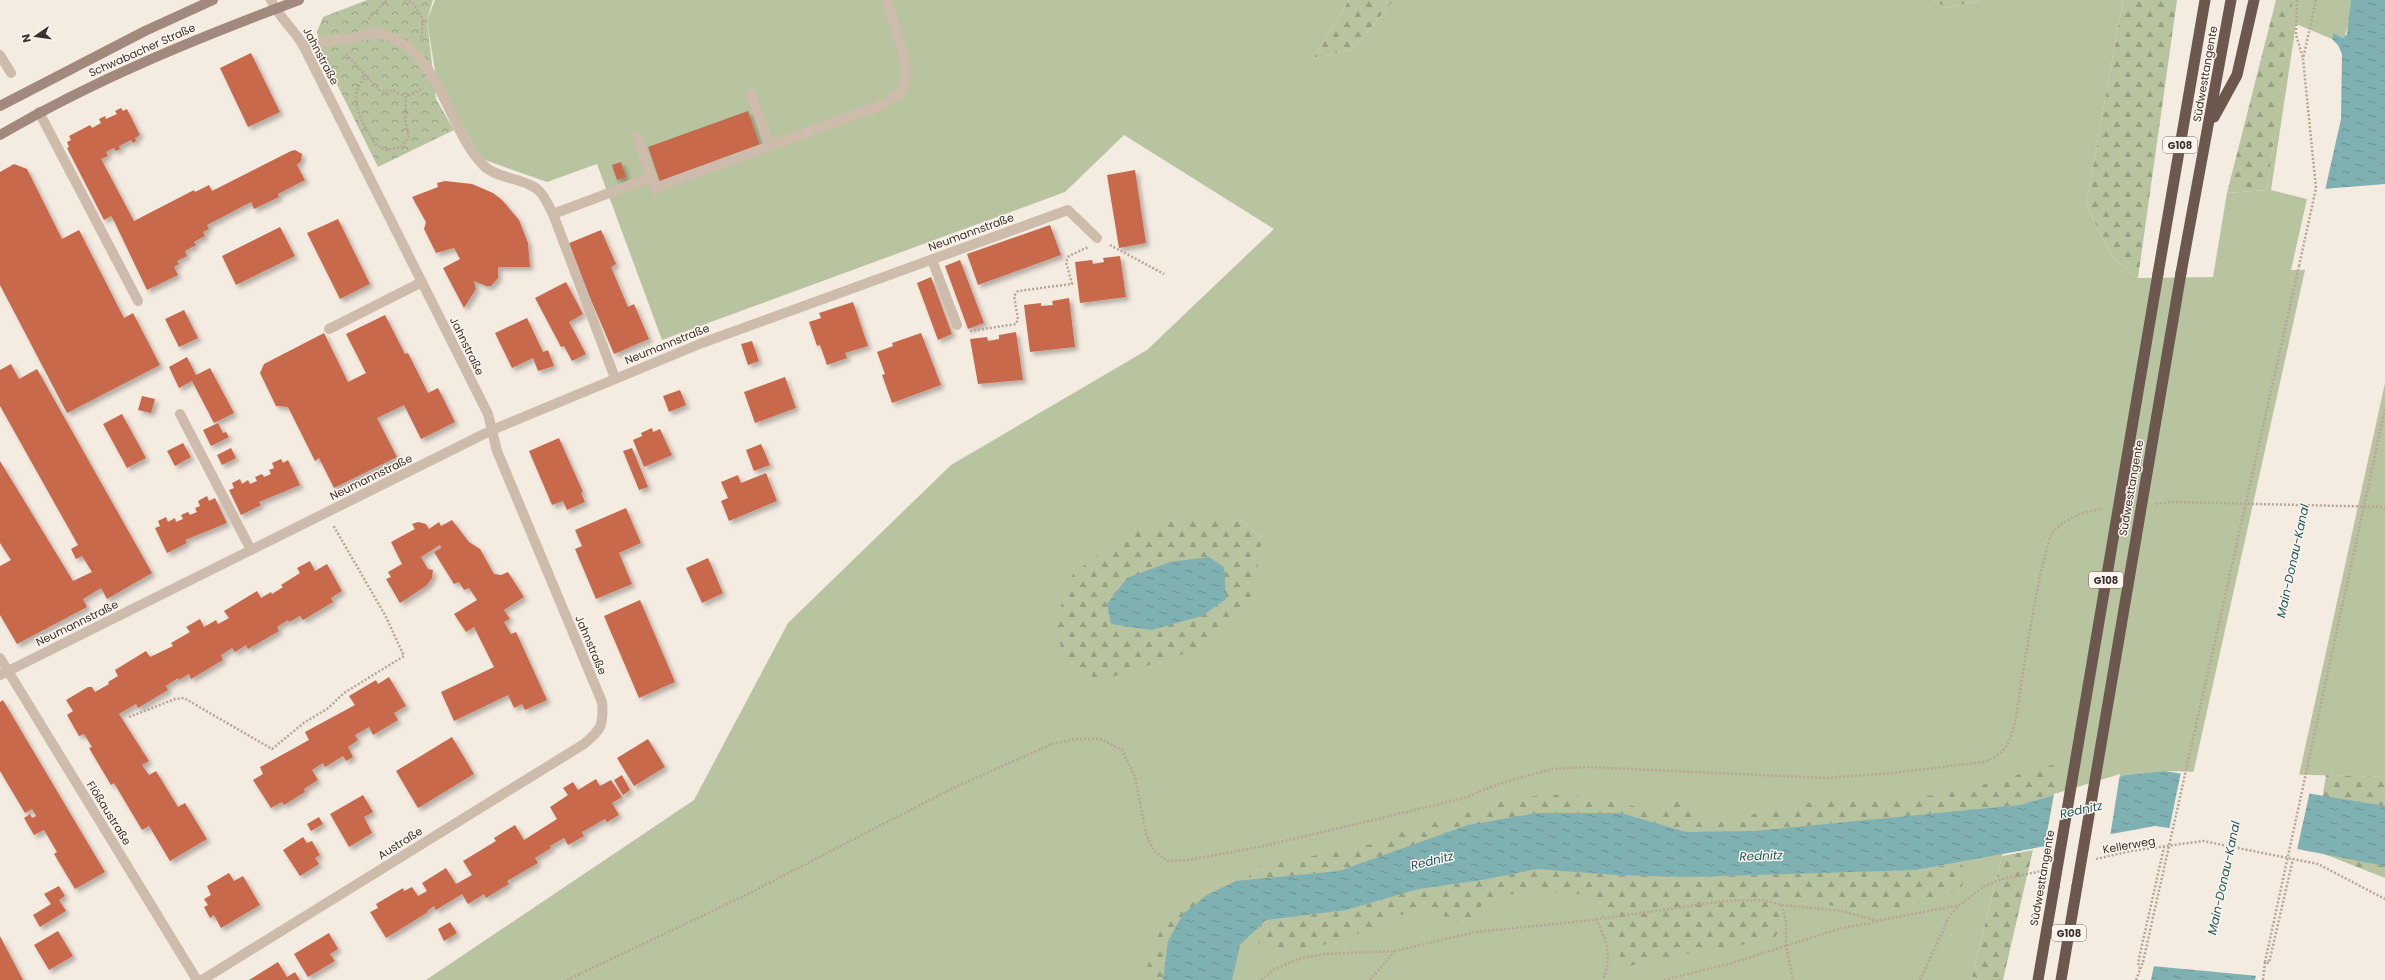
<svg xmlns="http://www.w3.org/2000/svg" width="2385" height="980" viewBox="0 0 2385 980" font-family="Poppins,sans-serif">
<defs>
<pattern id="forest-firs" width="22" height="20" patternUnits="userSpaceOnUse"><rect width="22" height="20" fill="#b8c4a0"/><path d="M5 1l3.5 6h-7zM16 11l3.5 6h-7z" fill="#97a083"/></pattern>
<pattern id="park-crowns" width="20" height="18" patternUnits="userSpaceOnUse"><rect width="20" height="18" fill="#b8c4a0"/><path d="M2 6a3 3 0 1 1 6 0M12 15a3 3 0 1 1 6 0" fill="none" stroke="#97a083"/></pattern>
<pattern id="water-ripples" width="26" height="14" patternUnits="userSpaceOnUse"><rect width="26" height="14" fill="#7fb0b2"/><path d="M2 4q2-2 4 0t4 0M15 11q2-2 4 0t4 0" fill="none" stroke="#699091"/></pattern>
<filter id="shadow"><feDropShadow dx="3.5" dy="3.5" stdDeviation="2" flood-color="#0004"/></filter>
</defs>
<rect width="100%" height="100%" fill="#f4ebe1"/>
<path fill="#b8c4a0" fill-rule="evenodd" d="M435,0h914l-36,59 40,-10 41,-49h539l14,8 32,-8h144l-37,205 27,53 25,20 75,-1 14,-84 40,-3 25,-190h59l-1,21 -6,17 -11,-4 -1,5 -36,-15 -25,166 36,9 -16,71 94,-1v508l-220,-6 -40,4 -105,30 -18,51 -31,124h-1545l268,-180 94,-177 163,-158 196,-115 127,-121 -150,-94 -59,57 -403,148 -65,-176 -50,18 -65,-23 -45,-75 -10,-64zM1179,518h60l23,20z"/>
<path fill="url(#forest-firs)" d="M1349,0h45l-41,49 -40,10z
M1933,0h46l-32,8z
M2123,0h54l-39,278 -25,-20 -27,-53z
M2276,0h16v5l-25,185 -40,3z
M1179,518h60l23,20 -10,61 -40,46 -113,36 -36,-24 -8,-35 18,-48 50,-38z
M2059,763l-6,33 -33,9 -265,26 -69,1 -65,-19 -153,12 -129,46 -92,9 6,-12 115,-23 51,-19 39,-10 39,-14 52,-8 43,4 35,6 28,10 26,-20 21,31 128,-27 71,2 63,-10z
M2326,775l59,2v101l-71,-28z
M2033,850l-30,130h-32l31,-124z
M1960,863l6,6 -5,21 -54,16 -36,6 -86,-14 -5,12 4,12 -11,18 -79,12 -69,15 -32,-72 -62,-4 -42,7 -26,27 -36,-17 -39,10 -28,15 -59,19 -43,-9 -5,-10 13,-13 80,-10 72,-21 64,-9 55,-11 78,6 74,2 226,-7z
M1187,898l9,6c-27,22 -29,44 -33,76h-17l1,-12 15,-43z"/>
<path fill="url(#park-crowns)" d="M367,0h66l-6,20 9,79 18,31 -76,37 -56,-113 -5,-22 6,-15z"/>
<path fill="url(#water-ripples)" d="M2351,0h34v374l-91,417 91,15v60l-103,-20 -27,134h-104l31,-150 -27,-4 -240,44 -226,7 -74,-2 -78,-6 -55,11 -64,9 -72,21 -80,10 -26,25 -8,35h-69l5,-39 15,-27 24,-19 29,-14 103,-10 129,-46 69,-12h84l65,19 69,-1 265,-26 105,-30 40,-4 29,5 147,-657 1,-65 -4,-9 -6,-6 1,-6 10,5 4,-4z
M1209,557l15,10 2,32 -24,17 -51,14 -40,-6 -4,-20 20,-26 43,-16z"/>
<path fill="#f4ebe1" d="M2385,184v199l-89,406 14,2 -13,59 -14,-2 -25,128 -106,-10 28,-134 -11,-2 12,-58 12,2 130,-585z
M2120,774l-10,63 -66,12 10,-55z"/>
<path fill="#c8694b" filter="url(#shadow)" d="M251,53l29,59 -32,15 -28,-59z
M121,108l2,3 4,-2 13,26 -5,3 1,3 -3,2 -2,-3 -12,6 1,3 -4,2 -2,-3 -8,4 2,4 -7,3 33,62 60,-31 1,2 14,-7 3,6 79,-40 4,-1 7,4 -1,7 -4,4 8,15 -27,14 1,3 -25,12 -3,-7 -44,23 2,4 -6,3 2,4 -11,6 2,3 -11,6 2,5 -10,5 2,3 -5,3 4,8 -31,15 -33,-69 -3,-5 -7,4 -37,-72 2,-1 -2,-5 4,-2 -2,-4 21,-11 2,3 9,-5 -2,-4 6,-3 1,3 11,-5 -2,-3z
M748,111l12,35 -100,36 -12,-35z
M621,162l5,15 -9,3 -5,-15z
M14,164l13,5 35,70 17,-9 45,88 9,-5 27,52 -93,48 -67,-128v-113z
M1135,170l11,73 -27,5 -12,-73z
M445,181l27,3 21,9 9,7 17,20 9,23 2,24h-32v11l-7,8h-5l-12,-5 2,8 -12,19 -21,-40 17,-9 -6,-11 -18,5 -12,-24 2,-7 -14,-25 26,-10 -1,-4z
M338,219l32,65 -30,15 -33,-66z
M1050,225l11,30 -83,30 -11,-31z
M280,227l15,29 -59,29 -14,-29z
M601,230l15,34 -5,3 17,40 6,-3 15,35 -35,15 -47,-110z
M1120,256l6,41 -46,6 -5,-41 17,-2 1,4 11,-2 -1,-4z
M960,260l24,63 -16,6 -23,-63z
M931,277l21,57 -14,6 -21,-57z
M566,282l17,32 -14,8 17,32 -14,7 -8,-15 -3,1 -26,-49z
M1069,298l6,49 -45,5 -6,-47 17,-2v3l12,-1 -1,-4z
M853,302l15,44 -23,7 2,5 -20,7 -7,-20 -3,1 -8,-24 12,-4 -2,-5z
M184,310l14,28 -19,9 -14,-28z
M385,315l20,39 3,-1 20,40 10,-5 17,34 -34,17 -17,-34 -27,13 20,39 -63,31 -15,-30 -4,3 -27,-54 -12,-1 -16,-33 4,-9 60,-31 24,49 18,-9 -20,-39z
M527,318l16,34 5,-2 6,16 -16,5 -5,-13 -21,10 -17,-35z
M1016,332l7,48 -45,4 -8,-45 17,-2 1,4 11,-2v-4z
M921,333l20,52 -49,18 -10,-28 3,-1 -8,-22 16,-6 -1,-3z
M752,341l7,20 -11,4 -7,-21z
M187,357l9,18 14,-7 24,45 -20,10 -22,-42 -13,7 -10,-21z
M11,364l8,15 18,-10 115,204 -45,26 -6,-11 -18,11 4,8 -70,37 -17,-29v-49l11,-6 -11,-17v-82l73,120 19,-9 -10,-16 -6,3 -5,-10 7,-4 -78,-139v-36z
M785,377l11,31 -41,15 -11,-31z
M680,390l6,15 -17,7 -6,-16z
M142,396l13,3 -4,14 -13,-3z
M122,414l24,44 -19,10 -24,-44z
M218,423l5,10 3,-1 3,5 -18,9 -8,-16z
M652,428l1,4 7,-3 12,26 -28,12 -11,-27 9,-4 -1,-3z
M559,438l24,54 -2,1 4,9 -18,8 -4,-9 -11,4 -23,-54z
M183,443l8,14 -16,9 -8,-15z
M761,444l9,21 -16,6 -8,-21z
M231,448l5,10 -14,7 -5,-10z
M632,448l16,39 -9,3 -16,-39z
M281,459l2,4 5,-3 12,25 -41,17 2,3 -20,10 -12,-25 5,-2 -2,-5 8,-4 2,5 6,-4 2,4 7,-3 -2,-4 7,-3 2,3 7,-3 -2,-4 5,-2 -2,-5z
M766,473l11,28 -48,20 -8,-20 7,-3 -7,-16 17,-7 3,8z
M207,496l2,5 6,-3 12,25 -42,17 2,3 -20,10 -12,-25 5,-2 -2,-5 8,-4 2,5 7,-4 1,4 7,-3 -2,-4 7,-3 2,3 7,-3 -2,-4 5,-2 -2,-5z
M626,508l15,35 -22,10 13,31 -36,15 -21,-50 7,-3 -7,-16z
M452,520l17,22 11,7 14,25 7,1 7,-3 16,25 -20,13 6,9 -6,3 7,12 5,-2 31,68 -22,10 -3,-6 -8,4 -6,-13 -54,26 -13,-29 53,-25 -20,-40 -8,5 -12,-18 23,-14 -8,-12 -5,2 -5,-8 -5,2 -20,-32 7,-4 -1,-3 -19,12 7,12 5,1 -1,8 -6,8 -26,17 -14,-24 5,-2 -3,-5 14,-8 -11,-22 24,-13 -3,-5 6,-2 8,2 3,5 10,-7 2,4z
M708,558l15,35 -21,10 -16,-35z
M310,561l5,10 12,-7 15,27 -11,7 2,4 -30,18 -3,-4 -11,6 -1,-2 -11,7 2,4 -31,18 -2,-4 -11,7 -3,-4 -11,7 2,5 -32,19 -2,-5 -10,6 -1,-2 -12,8 2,4 -30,18 -2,-4 -17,10 30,47 -7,4 7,10 7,-4 22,36 7,-4 22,36 -37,22 -21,-35 -7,4 -28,-47 -3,2 -22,-37 3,-1 -8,-13 -5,2 -12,-21 6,-4 -7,-11 22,-13h4l3,5 14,-8 -1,-2 10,-6 -3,-6 31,-19 4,6 23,-11 -2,-3 19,-11 -4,-5 14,-8 4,8 12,-7 2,4 11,-6 -5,-7 33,-20 4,7 10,-6 1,2 11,-7 -2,-2 19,-12 -3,-5z
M640,600l35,82 -36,16 -35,-82z
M389,677l17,29 -12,7 4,7 -25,15 -4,-8 -14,8 3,5 -10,7 5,10 -7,4 -3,-5 -18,11 -2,-4 -11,7 6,10 -14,9 1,3 -21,13 -2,-3 -11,6 -18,-28 10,-6 -3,-7 49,-27 -4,-8 50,-27 -6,-9 27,-16 2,4z
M3,700l102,172 -30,17 -21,-35 3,-2 -13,-22 -10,5 -10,-17 6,-4 2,4 4,-2 -4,-7 -7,4 -25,-42v-69z
M452,737l22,37 -56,34 -22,-37z
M648,739l17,28 -31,19 -17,-28z
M622,775l8,15 -7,5 -9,-15z
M596,779l4,7 11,-6 11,17 -10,6 7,12 -12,7 -2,-3 -23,13 2,4 -16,9 -4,-7 -14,8 1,2 -16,10 3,5 -31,18 2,3 -23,14 -2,-4 -16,10 -6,-10 -26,16 -2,-4 -7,5 1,1 -42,26 -16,-26 8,-4 -2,-4 27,-16 1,3 8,-4 6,9 9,-5 -5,-8 24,-15 10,16 16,-9 -9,-14 33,-20 -2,-3 21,-13 9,15 33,-21 -7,-12 18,-12 -5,-7 10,-6 5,8z
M363,795l10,17 -9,5 8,16 -23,14 -19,-33z
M319,817l4,7 -12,7 -4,-7z
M303,837l4,6 5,-2 8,14 -5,3 4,6 -19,12 -17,-26z
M229,873l5,8 9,-5 17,29 -39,23 -7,-13 -4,3 -6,-11 4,-2 -4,-6 7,-4 -4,-9z
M59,886l6,10 -6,4 7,11 -26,16 -7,-12 18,-11 -7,-10z
M450,922l7,11 -13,8 -6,-12z
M58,931l15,25 -24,14 -15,-25z
M329,933l9,16 -8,5 5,7 -27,16 -14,-23z
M0,936l23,44h-23z
M278,962l9,15 8,-5 5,8h-51z"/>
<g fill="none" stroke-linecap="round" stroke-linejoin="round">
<path stroke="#b9a596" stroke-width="2.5" stroke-dasharray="2 2" stroke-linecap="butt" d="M405,0l8,3 10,16 -2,21
M2297,0l-1,35 7,23
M368,19l19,-19
M346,54l34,37h14l12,6
M368,76c-25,19 -5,48 8,69l11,5 14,-3 8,-10 -4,-19 1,-21 17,-9
M1110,245l54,29
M2299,266l17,-78 -13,-129 13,-59
M970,331l46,-7 2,-5 -4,-23 4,-5 54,-7 -6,-22 3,-6 19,-9
M2156,504l17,-2 212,5
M129,717l46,-18 9,-1 88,51 33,-27 22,-13 17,-16 60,-37 -19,-41 -52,-90
M2096,859l35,-8 72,-10 115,23 67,35
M1781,905l5,16v24l7,35
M1596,919c11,22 16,37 7,61
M2140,969l-2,-6 26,-116
M567,980l177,-84 207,-107 101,-45 24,-5h25l21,11 13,27 11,57 8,17 14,10 20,-1 71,-13 123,-29 82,-20 37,-15 51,-14 36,-2 237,11 68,-5 91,-11c23,-10 25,-17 31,-40 5,-28 26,-177 39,-191 12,-13 31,-20 49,-22
M1261,980l14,-11 26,-11 24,-4 70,-3 80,-19 109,-11 141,-20 39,-1 17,5 61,6 35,10 83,-16
M1370,980l24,-28
M1664,980l68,-17 110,-35 35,-6
M1920,980l30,-65 10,-10 24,-19 18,-7 40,-8
M2136,980l7,-18
M2263,980l2,-18 4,1 24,-104"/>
<path stroke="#cdbbac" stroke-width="10" d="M304,47c15,-6 32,-7 48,-9 8,-2 22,-6 30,-4 59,16 64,94 102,132 15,14 45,12 57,27 5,6 8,14 12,21l62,164
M751,94l19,52 114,-42 17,-12 6,-19 -4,-20 -16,-53
M39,112l99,189
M637,137l18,51 115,-42
M553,214l99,-37
M932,260l25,65
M329,329l93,-47
M180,414l71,136"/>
<path stroke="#cdbbac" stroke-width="10" d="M0,55l11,18
M0,658l197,322
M0,675l492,-245 210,-87 366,-133 29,28
M202,980l382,-236c17,-14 20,-19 18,-42l-105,-251 -9,-37 -184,-367c-9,-17 -25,-29 -33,-47"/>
<path stroke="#a18a7d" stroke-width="10" d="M0,106l145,-75 68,-31
M0,135c96,-56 195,-96 299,-135"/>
<path stroke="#6c584f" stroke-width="11" d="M2214,117l23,-42 17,-75
M2181,273l50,-273
M2158,274l47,-274
M2038,980l16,-93
M2061,980l16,-94"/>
<path stroke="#b9a596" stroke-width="2.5" stroke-dasharray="2 2" stroke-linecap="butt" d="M2143,962l156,-696
M2265,962l120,-553"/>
<path stroke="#6c584f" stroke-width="11" d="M2077,886l104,-613
M2054,887l104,-613"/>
</g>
<g text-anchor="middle" stroke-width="3" stroke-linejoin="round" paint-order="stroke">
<g fill="#fbf5ee" stroke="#756b66" stroke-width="1">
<rect x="2163" y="137" width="34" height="16" rx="3"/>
<rect x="2089" y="572" width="34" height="16" rx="3"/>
<rect x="2052" y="925" width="34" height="16" rx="3"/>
</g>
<g font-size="10" font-weight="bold" fill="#3b302b">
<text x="2180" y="149">G108</text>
<text x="2106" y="584">G108</text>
<text x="2069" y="937">G108</text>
</g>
<g font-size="11" fill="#3b302b" stroke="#fbf5ee">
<text transform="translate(142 50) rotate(-24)" y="4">Schwabacher Straße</text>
<text transform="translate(321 56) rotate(62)" y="4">Jahnstraße</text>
<text transform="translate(2205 74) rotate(-80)" y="4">Südwesttangente</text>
<text transform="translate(971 232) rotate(-20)" y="4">Neumannstraße</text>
<text transform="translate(667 344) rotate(-22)" y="4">Neumannstraße</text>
<text transform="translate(467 346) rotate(64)" y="4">Jahnstraße</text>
<text transform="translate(371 477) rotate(-26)" y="4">Neumannstraße</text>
<text transform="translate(2131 488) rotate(-80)" y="4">Südwesttangente</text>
<text transform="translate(77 623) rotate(-26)" y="4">Neumannstraße</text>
<text transform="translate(591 645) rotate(67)" y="4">Jahnstraße</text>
<text transform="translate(109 813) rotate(58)" y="4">Flößaustraße</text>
<text transform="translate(400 843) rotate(-32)" y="4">Austraße</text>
<text transform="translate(2129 845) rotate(-10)" y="4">Kellerweg</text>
<text transform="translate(2042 878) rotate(-80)" y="4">Südwesttangente</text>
</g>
<g font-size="12" font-style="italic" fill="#1f5a5e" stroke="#fbf5ee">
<text transform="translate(2293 561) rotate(-78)" y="4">Main-Donau-Kanal</text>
<text transform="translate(2081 810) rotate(-12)" y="4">Rednitz</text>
<text transform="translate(1761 856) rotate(-2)" y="4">Rednitz</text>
<text transform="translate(1432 861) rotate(-14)" y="4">Rednitz</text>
<text transform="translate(2224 878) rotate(-78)" y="4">Main-Donau-Kanal</text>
</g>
</g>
<g transform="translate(36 36) rotate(257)" stroke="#fbf5ee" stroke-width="3" paint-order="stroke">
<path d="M0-3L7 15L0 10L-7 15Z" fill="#3b302b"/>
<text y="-6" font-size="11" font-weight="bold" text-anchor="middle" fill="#3b302b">N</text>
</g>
</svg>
